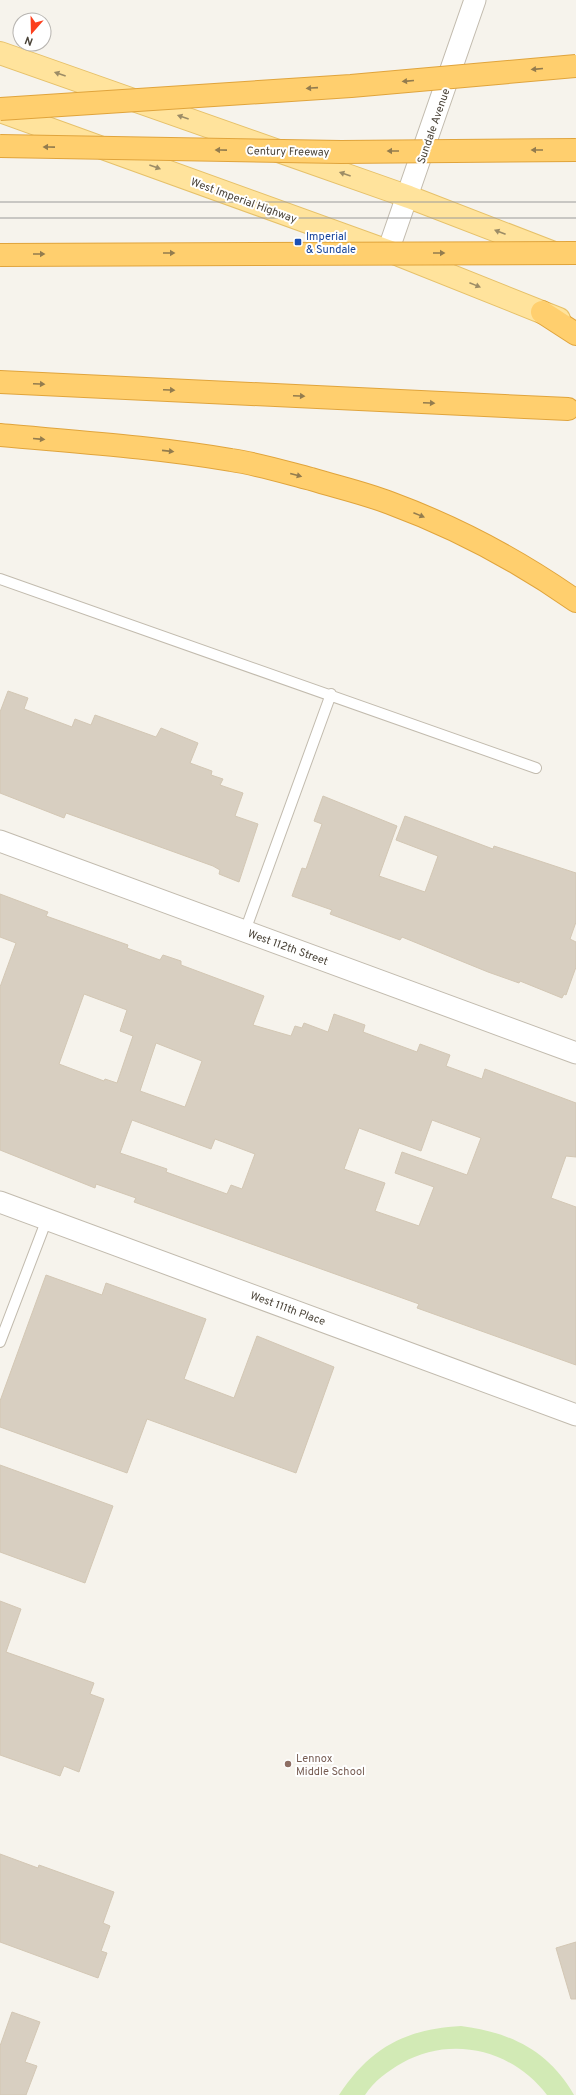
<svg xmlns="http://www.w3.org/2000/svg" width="576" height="2095" viewBox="0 0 576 2095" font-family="Overpass,sans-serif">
<rect width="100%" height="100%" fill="#f6f3ec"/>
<path fill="#d2eab5" d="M461,2026c49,6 88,25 113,69h-27c-34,-45 -95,-60 -145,-32 -14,8 -28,18 -37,32h-26c31,-47 66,-66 122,-69z"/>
<path fill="#d8cfc1" stroke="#d3c7b4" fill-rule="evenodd" d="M8,691l20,7 -4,11 48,18 3,-8 16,6 4,-10 61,22 5,-9 37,15 -8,20 22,8 -1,4 12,4 -3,6 23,8 -8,23 23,8 -19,58 -20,-8 1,-4 -7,-4 -147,-53 -2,5 -64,-25v-81z
M323,796l74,30 -18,50 46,16 13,-36 -42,-16 9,-24 88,33 1,-3 82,27v49l-6,17 6,3v25l-10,28 -2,-1 -2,4 -42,-17 -1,2 -31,-11 -86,-35 -2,3 -70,-26 2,-4 -40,-14 10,-28 4,1 16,-45 -8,-3z
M0,894l48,18 -2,4 82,29 -1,3 33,12 3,-5 18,6v4l83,31 -11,29 38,11 4,-10 7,2 2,-5 24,9 6,-18 31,11 -2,7 54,20 3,-8 30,11 -4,11 36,13 3,-10 91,34v54l-10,-1 -15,42 25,9v158l-159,-57 2,-4 -285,-102 2,-4 -40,-14 -1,4 -95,-38v-163l16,-44 -16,-6zM84,994l43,16 -7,21 13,5 -16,47 -12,-4 -1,2 -45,-17zM156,1043l46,18 -17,46 -45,-16zM132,1120l79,29 4,-10 40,15 -13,35 -11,-4 -4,9 -61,-22 1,-3 -47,-16zM432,1120l49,18 -14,37 -65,-23 -7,21 39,14 -15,39 -44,-15 10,-28 -41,-14 15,-41 62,23z
M46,1275l56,20 4,-12 100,36 -22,60 50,19 23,-62 77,31 -38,106 -149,-54 -20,54 -127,-46v-26z
M0,1465l113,41 -28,77 -85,-31z
M0,1601l21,8 -15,43 88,31 -4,11 14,5 -25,73 -15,-6 -4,10 -60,-21z
M0,1854l38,14 1,-3 75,27 -11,31 7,3 -9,25 6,2 -9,25 -98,-36z
M576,1942v57h-5l-15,-51z
M12,2012l28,10 -15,40 12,4 -11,29h-26v-49z"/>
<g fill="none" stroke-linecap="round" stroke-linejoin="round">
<defs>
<path id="service" d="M0,579l536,189
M245,931l86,-237
M0,1342l47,-123"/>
<path id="minor" d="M388,251l87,-251
M0,841l576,212
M0,1202l576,213"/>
<path id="primary" d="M0,53l409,144 145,56
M0,111l399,144 160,64"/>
<path id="motorway" d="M542,312l34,22
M0,382l568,27
M0,435c77,7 155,12 231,25 27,4 53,12 80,19 26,8 53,14 79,24 65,24 129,58 186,98"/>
</defs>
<use href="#service" stroke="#c2bbae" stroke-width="12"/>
<use href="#minor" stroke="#c2bbae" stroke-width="23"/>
<use href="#primary" stroke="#e6c16a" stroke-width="24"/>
<use href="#motorway" stroke="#e0a43c" stroke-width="24"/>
<use href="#service" stroke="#fff" stroke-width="10"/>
<use href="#minor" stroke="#fff" stroke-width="21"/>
<use href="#primary" stroke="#ffe39c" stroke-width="22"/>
<use href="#motorway" stroke="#ffcf6e" stroke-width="22"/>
<path stroke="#9a9a9a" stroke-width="1" d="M0,202h576
M0,218h576"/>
<defs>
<path id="motorway-bridge" d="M0,109l351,-23 225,-20
M0,146l341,6 235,-2
M0,255l576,-2"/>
</defs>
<use href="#motorway-bridge" stroke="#e0a43c" stroke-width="24" stroke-linecap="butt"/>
<use href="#motorway-bridge" stroke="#ffcf6e" stroke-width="22"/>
</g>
<defs><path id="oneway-solid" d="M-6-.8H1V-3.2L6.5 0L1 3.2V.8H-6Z"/></defs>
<g fill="#937c4e">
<use href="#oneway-solid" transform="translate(537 69) rotate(175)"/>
<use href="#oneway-solid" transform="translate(408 81) rotate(175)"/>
<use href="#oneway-solid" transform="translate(312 88) rotate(176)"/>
<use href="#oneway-solid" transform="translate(49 147) rotate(-179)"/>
<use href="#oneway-solid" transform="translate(221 150) rotate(-179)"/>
<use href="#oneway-solid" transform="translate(537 150) rotate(180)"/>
<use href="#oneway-solid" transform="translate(393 151) rotate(180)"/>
<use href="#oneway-solid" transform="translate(169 253)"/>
<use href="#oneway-solid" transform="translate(439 253)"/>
<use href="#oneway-solid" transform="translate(39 254)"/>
<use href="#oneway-solid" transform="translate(39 384) rotate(3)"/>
<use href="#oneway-solid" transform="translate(169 390) rotate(3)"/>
<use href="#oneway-solid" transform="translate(299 396) rotate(3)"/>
<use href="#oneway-solid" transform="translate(429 403) rotate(3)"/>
<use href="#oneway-solid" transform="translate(39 439) rotate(5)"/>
<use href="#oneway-solid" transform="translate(168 451) rotate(6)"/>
<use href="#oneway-solid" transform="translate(296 475) rotate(15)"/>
<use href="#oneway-solid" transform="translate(419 515) rotate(22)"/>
</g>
<g fill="#9c8c66">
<use href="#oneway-solid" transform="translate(60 74) rotate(-161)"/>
<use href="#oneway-solid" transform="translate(183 117) rotate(-161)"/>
<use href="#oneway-solid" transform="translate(155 167) rotate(20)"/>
<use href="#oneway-solid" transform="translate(345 174) rotate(-161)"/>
<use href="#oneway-solid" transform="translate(500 232) rotate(-159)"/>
<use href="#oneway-solid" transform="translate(475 285) rotate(22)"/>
</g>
<rect fill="#1a4fb4" stroke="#fff" stroke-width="1.5" x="294" y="238" width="8" height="8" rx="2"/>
<circle fill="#8d6e63" stroke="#fff" stroke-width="1.5" cx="288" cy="1764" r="4"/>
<g text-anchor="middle" stroke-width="4" stroke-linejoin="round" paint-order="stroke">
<g font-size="11" fill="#4b4439" stroke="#fff">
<text transform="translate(433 126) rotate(-71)" y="4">Sundale Avenue</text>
<text transform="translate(288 151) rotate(1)" y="4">Century Freeway</text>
<text transform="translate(244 200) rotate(20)" y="4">West Imperial Highway</text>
<text transform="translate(288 947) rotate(20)" y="4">West 112th Street</text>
<text transform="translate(288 1308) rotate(20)" y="4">West 111th Place</text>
</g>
<g font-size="11" fill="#164399" stroke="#fff" text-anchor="start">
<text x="306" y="240">Imperial<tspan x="306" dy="13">&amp; Sundale</tspan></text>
</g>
<g font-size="11" fill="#785e54" stroke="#fff" text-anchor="start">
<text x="296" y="1762">Lennox<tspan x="296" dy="13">Middle School</tspan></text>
</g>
</g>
<g transform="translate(32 32) rotate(200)"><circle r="19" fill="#ffffff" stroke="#b7b4b0"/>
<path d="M0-3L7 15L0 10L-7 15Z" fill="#fc3f1d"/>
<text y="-6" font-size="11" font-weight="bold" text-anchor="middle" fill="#4b4439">N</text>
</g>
</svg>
